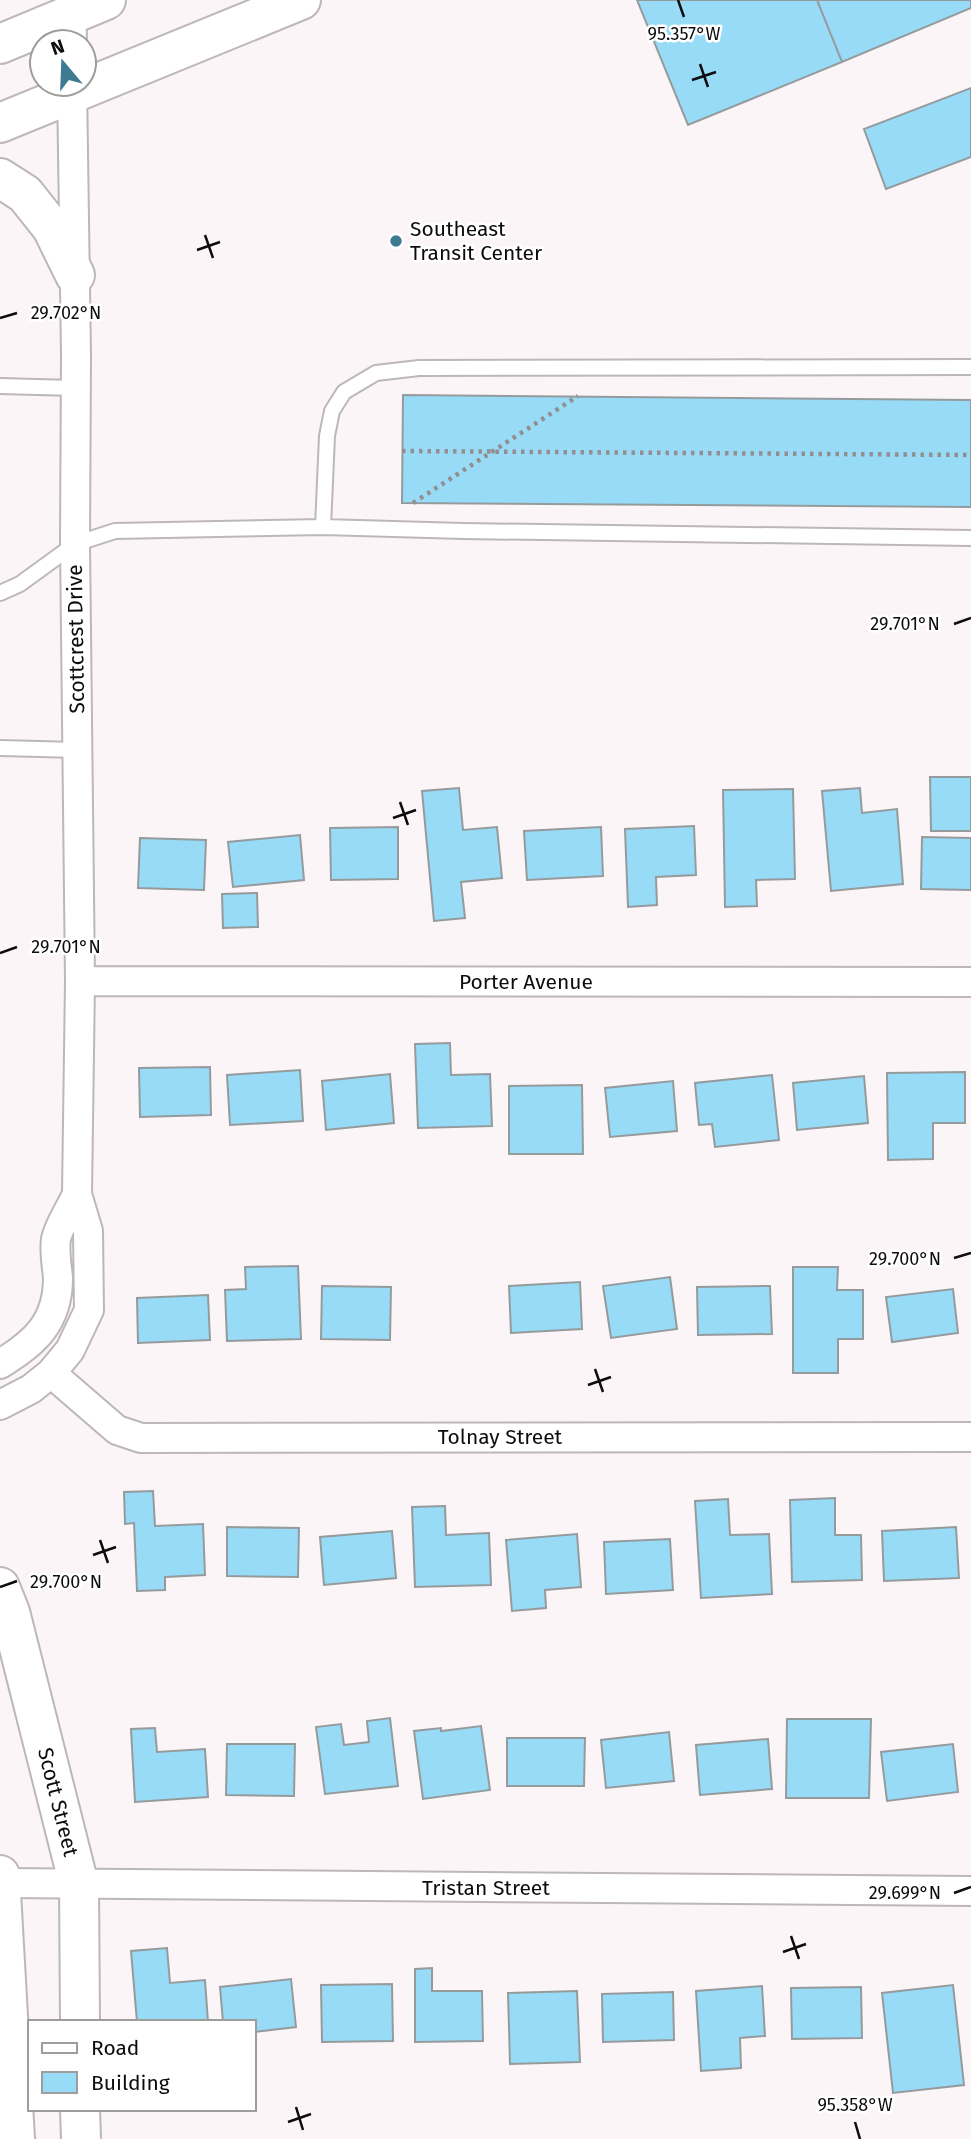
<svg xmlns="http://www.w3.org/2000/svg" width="971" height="2139" viewBox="0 0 971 2139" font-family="'Fira Sans',sans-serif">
<rect width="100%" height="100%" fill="#fcf5f7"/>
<path fill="#97dbf7" stroke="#959b9d" stroke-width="2" d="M637,0h180l25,62 -154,63z
M817,0h154v8l-129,54z
M971,88v69l-85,32 -22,-60z
M403,395l568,5v107l-569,-4z
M930,777h41v54h-40z
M459,788l4,42 34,-3 5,51 -41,4 4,36 -31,3 -12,-130z
M860,788l2,25 35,-4 6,75 -72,7 -9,-100z
M793,789l2,90 -39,1 1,26 -32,1 -2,-117z
M694,826l2,49 -40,2 1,28 -29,2 -3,-78z
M398,827v52l-67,1 -1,-52z
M601,827l2,49 -76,4 -3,-49z
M300,835l4,45 -71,7 -5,-45z
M922,837l49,1v52l-50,-1z
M140,838l66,2 -2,50 -66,-2z
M257,893l1,34 -35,1 -1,-34z
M450,1043l1,32 39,-1 2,52 -74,2 -3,-84z
M210,1067l1,48 -71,2 -1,-49z
M300,1070l3,51 -73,4 -3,-50z
M965,1072v51h-32v36l-45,1 -1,-87z
M390,1074l4,49 -68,7 -4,-49z
M772,1075l7,65 -64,7 -3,-23 -13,1 -4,-42z
M864,1076l4,47 -71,7 -4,-47z
M673,1081l4,50 -67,6 -5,-49z
M582,1085l1,69h-74v-68z
M298,1266l3,73 -74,2 -2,-51 21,-1 -1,-22z
M793,1267h45l-1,23h26v49h-25v34h-45z
M670,1277l7,52 -66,9 -8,-52z
M580,1282l2,47 -71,4 -2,-47z
M322,1286l69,1 -1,53 -69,-1z
M770,1286l2,48 -74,1 -1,-48z
M953,1289l5,44 -66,9 -6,-45z
M208,1295l2,45 -72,3 -1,-45z
M153,1491l2,35 48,-2 2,51 -40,2v13l-28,1 -3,-68 -9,1 -1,-32z
M835,1498v37h26l1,45 -70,2 -2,-82z
M728,1499l2,36 39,-1 3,60 -71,4 -6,-97z
M445,1506l1,29 43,-2 2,52 -76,2 -3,-80z
M227,1527l72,1 -1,49 -71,-1z
M956,1527l3,51 -75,3 -2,-50z
M392,1531l4,47 -72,7 -4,-48z
M577,1534l4,53 -36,3 1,18 -34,3 -6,-71z
M670,1539l3,51 -67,4 -2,-52z
M390,1718l8,68 -73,8 -9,-67 25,-3 3,21 25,-3 -2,-21z
M787,1719h84l-2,79h-83z
M481,1726l9,64 -67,9 -9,-68 27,-3v3z
M155,1728l2,24 48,-3 3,48 -73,5 -4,-73z
M669,1732l5,49 -68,7 -5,-48z
M507,1738h78l-1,48h-77z
M768,1739l4,50 -72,6 -4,-50z
M227,1744h68l-1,52 -68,-1z
M953,1744l5,48 -71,9 -6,-49z
M167,1948l3,35 35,-3 3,42h-71l-6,-71z
M432,1968v23h50l1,50 -68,1v-73z
M291,1979l5,48 -42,5v-10h-31l-3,-35z
M392,1984l1,57 -71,1 -1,-57z
M953,1985l11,100 -71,8 -11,-100z
M762,1986l3,50 -25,2 1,30 -40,3 -5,-80z
M861,1987l1,51 -70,1 -1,-51z
M577,1991l3,71 -70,2 -2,-71z
M673,1992l1,48 -71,2 -1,-48z"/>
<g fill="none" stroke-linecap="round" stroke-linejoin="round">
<defs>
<path id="lane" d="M0,386l75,2
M323,527l4,-91 5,-25 12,-19 32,-19 43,-5 552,-1
M0,593l20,-9 55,-40 40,-13 208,-4 140,4 508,7
M0,748l77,2"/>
<path id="street" d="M71,0l1,42
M80,981l891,1
M0,1364c35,-21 58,-42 58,-86 -1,-12 -4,-27 -2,-39 3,-14 15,-31 21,-45
M51,1373l66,57 24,8 830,-1
M0,1405l31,-16 20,-16 19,-23 19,-40 -1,-79 -11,-37 3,-213 -5,-437 1,-189 -4,-271
M2,1883l969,8"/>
<path id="secondary" d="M0,1587l10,25 69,273 1,137
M0,1875l15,264
M80,2109l1,30"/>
<path id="primary" d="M0,44l106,-44
M0,123l301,-123
M0,178l25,16 27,34 23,47"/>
</defs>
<use href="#lane" stroke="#bdb7b9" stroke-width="18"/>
<use href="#street" stroke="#bdb7b9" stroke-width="32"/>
<use href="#secondary" stroke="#bdb7b9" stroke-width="42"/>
<use href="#primary" stroke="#bdb7b9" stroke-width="42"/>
<path stroke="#938e90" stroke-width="4.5" stroke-dasharray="3.5 5" stroke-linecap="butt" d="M402,451l569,4
M413,503l165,-107"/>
<use href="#lane" stroke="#fff" stroke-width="14"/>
<use href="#street" stroke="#fff" stroke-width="28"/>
<use href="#secondary" stroke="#fff" stroke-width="38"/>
<use href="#primary" stroke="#fff" stroke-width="38"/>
</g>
<path fill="none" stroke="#0d0b0c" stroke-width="2.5" d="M678,0l6,17M700,64l8,23M692,80l24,-8M205,235l8,23M197,250l23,-8M0,318l17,-5M954,624l17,-6M400,802l8,23M393,818l23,-8M0,953l17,-6M954,1258l17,-5M595,1369l8,23M588,1385l23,-8M100,1540l8,23M93,1555l23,-8M0,1587l17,-6M954,1893l17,-6M791,1936l8,23M783,1952l23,-8M296,2107l7,23M288,2122l23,-8M855,2122l5,17"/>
<circle fill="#3f7a92" stroke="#fff" stroke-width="2.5" cx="396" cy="241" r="7"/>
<g text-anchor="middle" stroke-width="5" stroke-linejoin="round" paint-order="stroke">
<g font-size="21" fill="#0d0b0c" stroke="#fff" text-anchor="start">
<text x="410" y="236">Southeast<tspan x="410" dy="24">Transit Center</tspan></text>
</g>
<g font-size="21" fill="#0d0b0c" stroke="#fff">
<text transform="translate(76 639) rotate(-91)" y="7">Scottcrest Drive</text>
<text x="526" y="989">Porter Avenue</text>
<text x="500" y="1444">Tolnay Street</text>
<text transform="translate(58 1802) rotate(76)" y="7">Scott Street</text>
<text x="486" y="1895">Tristan Street</text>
</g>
</g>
<g font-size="18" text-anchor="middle" fill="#0d0b0c" stroke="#fff" stroke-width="5" stroke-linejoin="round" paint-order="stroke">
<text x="684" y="40">95.357°W</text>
<text x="66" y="319">29.702°N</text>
<text x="905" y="630">29.701°N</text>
<text x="66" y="953">29.701°N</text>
<text x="905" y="1265">29.700°N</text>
<text x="66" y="1588">29.700°N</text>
<text x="905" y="1899">29.699°N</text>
<text x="855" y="2111">95.358°W</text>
</g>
<rect x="28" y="2020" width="228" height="91" fill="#ffffff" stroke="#9e9d9e" stroke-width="2"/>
<rect x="42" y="2043" width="35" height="10" fill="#ffffff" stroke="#9e9d9e" stroke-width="2"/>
<text x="91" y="2055" font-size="21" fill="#0d0b0c">Road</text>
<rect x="42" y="2072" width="35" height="21" fill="#97dbf7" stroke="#9e9d9e" stroke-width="2"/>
<text x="91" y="2090" font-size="21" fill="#0d0b0c">Building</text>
<g transform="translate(63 63) rotate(341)"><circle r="33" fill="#ffffff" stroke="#9e9d9e" stroke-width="2"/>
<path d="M0-5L12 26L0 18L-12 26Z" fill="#3f7a92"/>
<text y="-10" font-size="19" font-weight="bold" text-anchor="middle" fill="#0d0b0c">N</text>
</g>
</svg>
